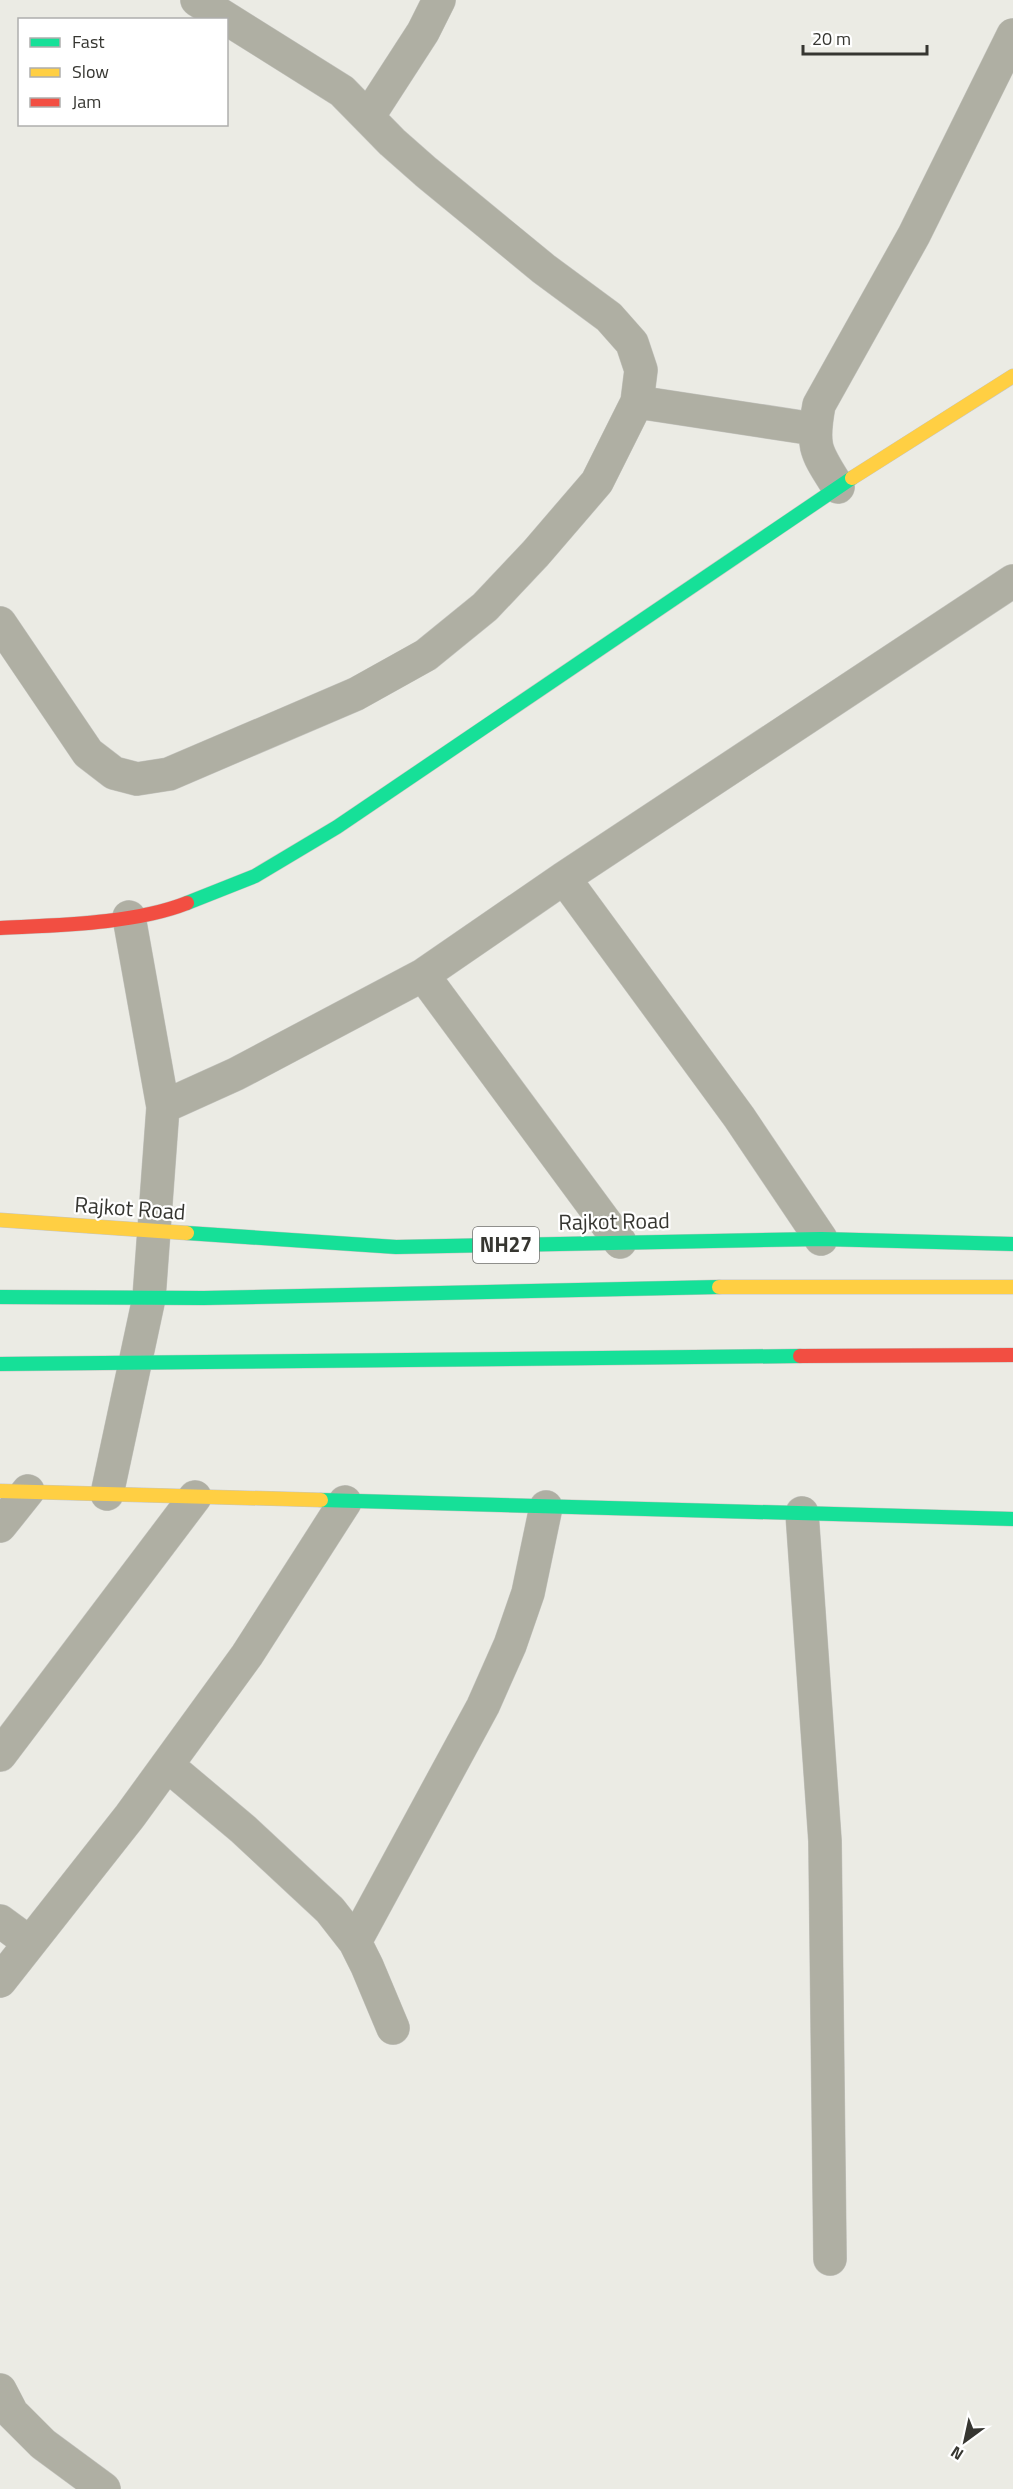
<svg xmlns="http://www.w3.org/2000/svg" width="1013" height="2489" viewBox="0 0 1013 2489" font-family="'Titillium Web',sans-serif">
<rect width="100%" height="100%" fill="#ebebe4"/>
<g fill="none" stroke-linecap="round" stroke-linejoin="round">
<defs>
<path id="street" d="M368,117l55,-85 16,-32
M637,402l177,27
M838,487c-22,-35 -27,-39 -19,-82l95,-170 99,-200
M0,623l88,130 26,20 23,6 32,-5 187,-80 70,-39 59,-48 51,-54 61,-71 40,-80 4,-32 -9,-27 -23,-26 -65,-48 -118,-97 -34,-30 -50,-51 -145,-91
M564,878l175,239 82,122
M423,975l197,267
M163,1107l73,-33 187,-99 141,-97 449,-297
M107,1494l42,-196 14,-191 -34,-190
M802,1513l23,328 5,418
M0,1526l28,-35
M0,1755l195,-258
M167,1765l76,64 87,81 25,32 12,24 26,62
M0,1921l30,22
M355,1942l128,-236 27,-61 18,-52 18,-86
M0,1981l130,-165 117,-161 98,-153
M0,2390l12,23 31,31 61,45"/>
<path id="fast" d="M187,903l68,-27 82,-49 515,-349
M187,1233l209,14 425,-8 192,5
M0,1297l204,1 515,-11
M0,1364l800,-8
M321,1500l692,19"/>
<path id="slow" d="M852,478l161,-102
M0,1220l187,13
M719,1287h294
M0,1491l321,9"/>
<path id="jam" d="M0,928c57,-3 134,-4 187,-25
M800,1356l213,-1"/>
</defs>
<use href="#street" stroke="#c6c6c1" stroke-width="34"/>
<use href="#fast" stroke="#c6c6c1" stroke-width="15"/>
<use href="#slow" stroke="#c6c6c1" stroke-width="15"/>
<use href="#jam" stroke="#c6c6c1" stroke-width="15"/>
<use href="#street" stroke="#afafa3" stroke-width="33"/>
<use href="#fast" stroke="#16e098" stroke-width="14"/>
<use href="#slow" stroke="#ffcf43" stroke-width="14"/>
<use href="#jam" stroke="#f24e42" stroke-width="14"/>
</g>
<g text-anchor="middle" stroke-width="4.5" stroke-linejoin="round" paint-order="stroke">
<rect fill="#fff" stroke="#72726f" stroke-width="1.5" x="473" y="1227" width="66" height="36" rx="4.5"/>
<g font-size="21" font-weight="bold" fill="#363631">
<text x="506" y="1252">NH27</text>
</g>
<g font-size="22" fill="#363631" stroke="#fff">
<text transform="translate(130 1208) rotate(4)" y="8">Rajkot Road</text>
<text transform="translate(614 1221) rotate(-1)" y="8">Rajkot Road</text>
</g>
</g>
<rect x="18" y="18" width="210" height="108" fill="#ffffff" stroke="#afafad" stroke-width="1.5"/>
<rect x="30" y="38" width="30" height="9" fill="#16e098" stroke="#afafad" stroke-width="1.5"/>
<text x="72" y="48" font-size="18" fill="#363631">Fast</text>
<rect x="30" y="68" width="30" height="9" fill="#ffcf43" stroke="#afafad" stroke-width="1.5"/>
<text x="72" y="78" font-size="18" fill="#363631">Slow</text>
<rect x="30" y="98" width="30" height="9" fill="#f24e42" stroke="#afafad" stroke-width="1.5"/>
<text x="72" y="108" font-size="18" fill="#363631">Jam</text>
<g transform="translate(965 2441) rotate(213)" stroke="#ffffff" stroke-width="4.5" paint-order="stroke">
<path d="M0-4.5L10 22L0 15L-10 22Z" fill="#363631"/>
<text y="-9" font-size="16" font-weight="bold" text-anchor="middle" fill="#363631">N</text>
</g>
<path d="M803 45v9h124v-9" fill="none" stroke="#363631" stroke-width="3"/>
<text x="812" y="45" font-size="18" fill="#363631" stroke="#ffffff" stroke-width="4.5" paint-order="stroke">20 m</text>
</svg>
